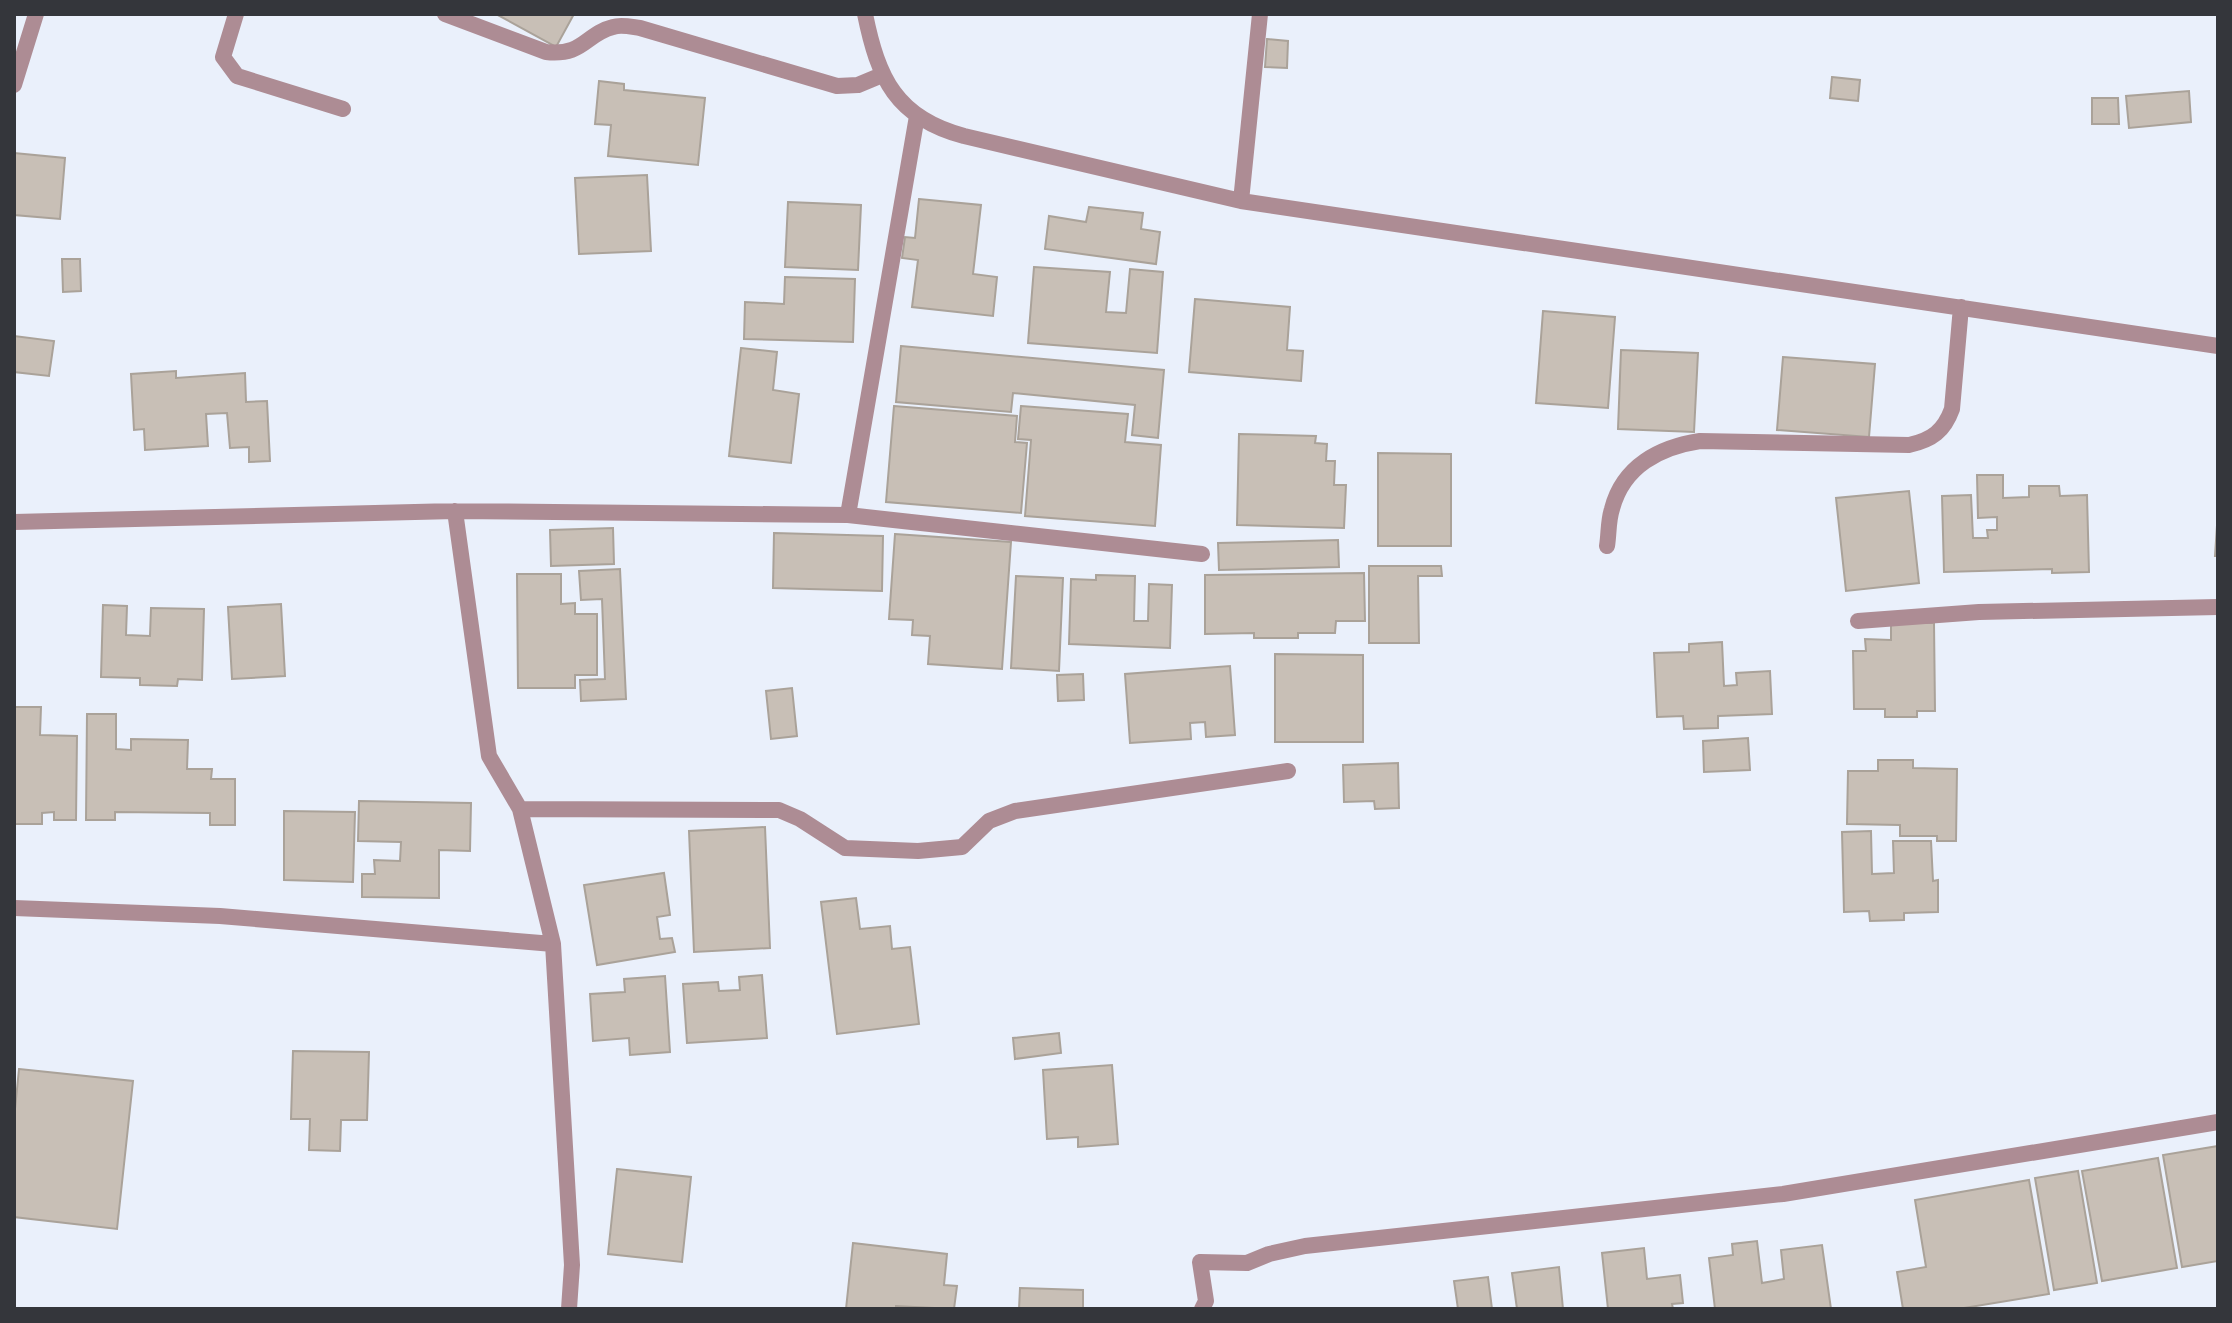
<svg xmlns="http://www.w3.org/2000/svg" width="2232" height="1323" viewBox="0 0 2232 1323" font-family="Poppins,sans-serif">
<rect width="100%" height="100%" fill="#eaf0fb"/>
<path fill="#c8bfb6" stroke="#aaa299" stroke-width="2" d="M496,14h78l-18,33z
M1267,39l21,2 -1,27 -22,-1z
M1832,77l28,3 -2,21 -28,-3z
M599,81l25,3v6l81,8 -7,67 -90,-9 3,-31 -16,-1z
M2189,91l2,31 -62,6 -3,-32z
M2092,98h26l1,26h-27z
M14,153l51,5 -5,61 -46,-4z
M647,175l4,76 -72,3 -4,-76z
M919,199l62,6 -8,69 24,3 -4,39 -81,-9 6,-47 -16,-2 3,-21 10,1z
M788,202l73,3 -3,65 -73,-3z
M1089,207l54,6 -2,16 19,3 -4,32 -111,-15 4,-33 37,6z
M62,259h18l1,32 -18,1z
M1034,267l76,5 -4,40 20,1 4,-44 33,3 -6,81 -129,-10z
M785,277l70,2 -2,63 -109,-3 1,-37 39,2z
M1195,299l95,8 -3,43 16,1 -2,30 -112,-9z
M1543,311l72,6 -7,91 -72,-5z
M14,336l40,5 -5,35 -35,-4z
M901,346l263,24 -6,68 -26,-3 3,-30 -122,-12 -2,19 -115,-10z
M741,348l36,4 -4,38 26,4 -8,69 -62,-7z
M1621,350l77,3 -4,79 -76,-3z
M1783,357l92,7 -6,73 -92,-7z
M176,371v7l69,-5 1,29 21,-1 3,60 -21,1v-15l-19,1 -3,-35 -21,1 2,32 -63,4 -1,-21 -10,1 -3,-56z
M2218,391v111h-1z
M894,406l123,10 -2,26 12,1 -6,70 -135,-11z
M1021,406l107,8 -3,28 36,3 -6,81 -130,-10 6,-76 -13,-1z
M1239,434l77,2 -1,7 12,1 -1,17h9l-1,24h12l-2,43 -107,-3z
M1378,453l73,1v92h-73z
M1977,475h26v23l26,-1v-11h30l1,10 27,-1 2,77 -37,1v-4l-108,3 -2,-76 29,-1 2,43h15l-1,-8h10v-13l-19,1z
M1909,491l10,92 -73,8 -10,-93z
M2218,510v46h-3z
M613,528l1,36 -63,2 -1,-36z
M774,533l109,3 -1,55 -109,-3z
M895,534l116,8 -9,127 -74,-5 2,-28 -18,-1 1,-15 -24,-1z
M1338,540l1,27 -120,3 -1,-27z
M1369,566h72l1,10h-24l1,67h-50z
M620,569l6,130 -45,2 -1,-21 25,-1 -3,-80 -21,1 -2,-29z
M1364,573l1,48h-29l-1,12h-37v5h-44v-5l-49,1v-59z
M517,574h44v30l14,-1v11h22v61h-22v13h-57z
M1096,575l39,1 -1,45h14l1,-37 23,1 -2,63 -101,-4 2,-65 25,1z
M1016,576l47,2 -4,93 -48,-3z
M281,604l4,72 -53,3 -4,-72z
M103,605l24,1 -1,29 24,1 1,-28 53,1 -2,71 -24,-1 -1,7 -37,-1v-7l-39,-1z
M1891,623h43l1,88h-18v6h-32v-8h-31l-1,-58h13l-1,-12 26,1z
M1722,642l2,44 13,-1 -1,-12 34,-2 2,43 -54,2v12l-34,1 -1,-13 -26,1 -3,-64 35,-1v-8z
M1275,654l88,1v87h-88z
M1230,666l5,69 -29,2 -1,-15 -15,1 1,16 -61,4 -5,-69z
M1083,674l1,26 -26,1 -1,-26z
M792,688l5,48 -26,3 -5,-48z
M14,707h27l-1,28 37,1 -1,84h-22v-8l-12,1v11h-28z
M87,714h29v35l15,1v-11l57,1 -1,29h25l-1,10h24v46h-25v-12l-95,-1v8h-29z
M1748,738l2,32 -46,2 -1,-31z
M1878,760h35v8l44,1 -1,72h-19v-5h-37v-11l-53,-1 1,-53h30z
M1398,763l1,45 -24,1 -1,-8 -30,1 -1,-37z
M359,801l112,2 -1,48 -31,-1v48l-77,-1v-23h13l-1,-14 26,1 1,-19 -43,-1z
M284,811l71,1 -2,70 -69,-2z
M765,827l5,121 -76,4 -5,-121z
M1871,831l1,43 22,-1 -1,-32h38l2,40 5,-1v32l-34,1v7l-34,1 -1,-10 -25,1 -2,-80z
M664,873l6,42 -13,2 3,22 12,-1 3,14 -78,13 -13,-80z
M856,898l4,31 30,-3 2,23 18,-2 9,77 -82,10 -16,-132z
M762,975l5,63 -80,5 -4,-59 35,-2 1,9 21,-1 -1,-13z
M665,976l5,76 -40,3 -1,-17 -36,3 -3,-47 35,-2 -1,-13z
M1059,1033l2,20 -46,6 -2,-21z
M293,1051l76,1 -2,68h-26l-1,31 -31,-1 1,-31h-19z
M1112,1065l6,79 -40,3v-10l-31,2 -4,-69z
M19,1069l114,12 -16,148 -103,-12v-98z
M2218,1146v115l-36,6 -19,-112z
M2158,1158l19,110 -75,13 -20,-110z
M617,1169l74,8 -9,85 -74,-8z
M2078,1171l19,112 -43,7 -19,-112z
M2029,1180l20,114 -91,15h-55l-6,-37 29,-5 -11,-67z
M1757,1241l5,42 22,-4 -3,-29 41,-5 9,64h-116l-6,-51 24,-3 -1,-11z
M853,1243l94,11 -3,31 13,1 -3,23 -58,-3v3h-50z
M1644,1248l3,31 33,-4 3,28 -11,1 1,5h-65l-6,-56z
M1559,1267l4,42h-46l-5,-36z
M1488,1277l4,32h-34l-4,-28z
M1020,1288l63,2v19h-64z"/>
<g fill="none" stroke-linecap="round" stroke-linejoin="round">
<path stroke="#ad8c94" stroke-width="16" d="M236,14l-13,43 14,19 106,33"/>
<path stroke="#ad8c94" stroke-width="16" d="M445,14l101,38c38,4 39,-18 67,-25 8,-3 19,0 27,1l197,58 21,-1 24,-10
M865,14c13,64 31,104 99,122l277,65 977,145
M14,85l22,-71
M1241,201l19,-187
M455,511l34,245 31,53 33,135 19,321 -3,44
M848,515l354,39
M14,522l441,-11 393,4 69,-399
M1607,546c2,-12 1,-25 5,-37 11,-43 48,-62 88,-68l209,4c23,-5 35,-14 43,-36l9,-102
M1858,621l121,-9 239,-5
M520,809l259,1 21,9 45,29 73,3 44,-4 27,-26 26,-10 273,-40
M14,908l206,8 333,28
M1202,1309l4,-8 -6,-39 47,1 22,-9 36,-8 478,-52 435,-72"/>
</g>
<rect width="2232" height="1323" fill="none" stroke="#34363b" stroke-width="32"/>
</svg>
